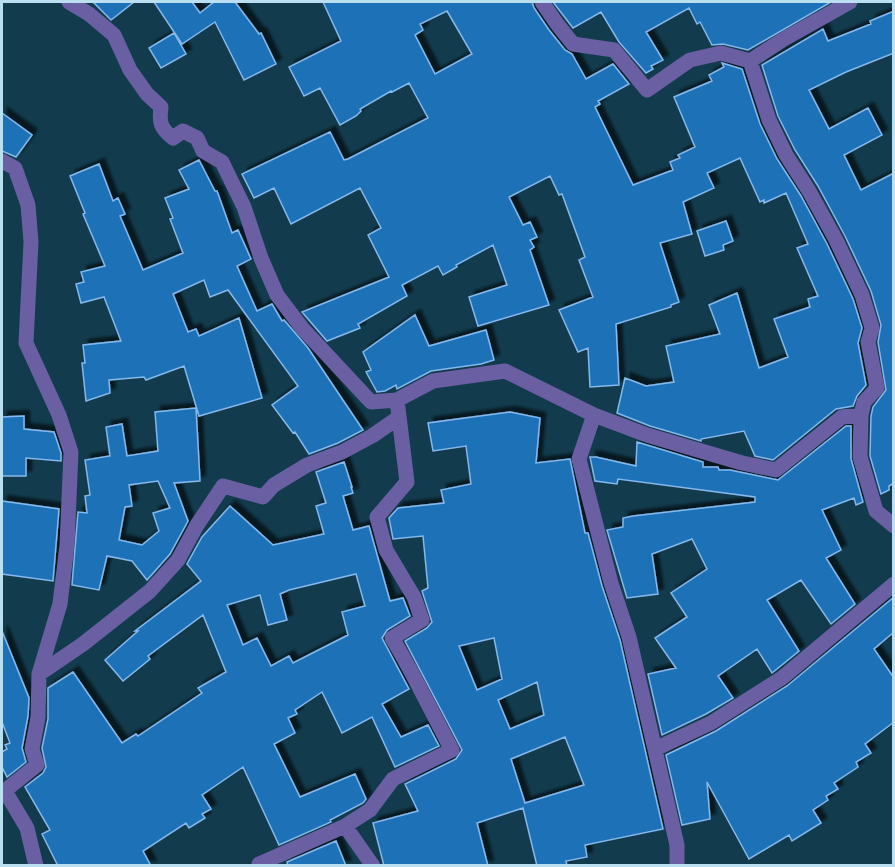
<svg xmlns="http://www.w3.org/2000/svg" width="895" height="867" viewBox="0 0 895 867" font-family="Karla,sans-serif">
<defs>
<filter id="shadow"><feDropShadow dx="5.5" dy="-5.5" stdDeviation="1.5" flood-color="#0009"/></filter>
</defs>
<rect width="100%" height="100%" fill="#123c4e"/>
<path fill="#1c71b7" stroke="#85b8ec" stroke-width="1.5" fill-rule="evenodd" filter="url(#shadow)" d="M93,2h41l-23,18z
M154,2h38l8,11 14,-11h21l24,32 2,-1 15,31 -32,16 -29,-58 -33,22z
M323,2h209l2,6 15,22 16,20 7,4 14,25 27,-15 16,20 -31,17 2,3 -5,3 38,78 40,-15 -3,-8 10,-4 -2,-3 17,-8 -21,-50 38,-16 -3,-6 15,-8 -2,-4 20,6 18,55 17,35 24,37 26,48 26,55 9,29 -4,15 8,42 -9,11 -4,10 -17,3 -63,51 -18,-4 -11,-25 -43,8v2l-51,-15 -33,-13 8,-35 21,8 28,-4 -8,-36 54,-12 -11,-29 28,-12 22,75 29,-11 -14,-38 36,-12 -2,-8 10,-3 -21,-48 11,-4 -22,-51 -22,10v-3l-4,2 -20,-44 -33,15 7,15 -31,14 9,32 -32,9 19,59 -8,3v2l-55,17 3,61 -29,2 -2,-39 -10,4 -19,-42 34,-13 -14,-37 6,-3 -23,-63 -3,1 -9,-19 -41,21 14,28 7,-3 7,15 -7,3 4,7 -4,3 19,55 -71,21 -9,-29 38,-12 -14,-40 -37,20 1,2 -14,8 -5,-9 -36,19 5,11 -49,28 2,4 -33,13 -25,-29 87,-35 -21,-42 13,-7 -21,-40 -69,36 -17,-36 -20,10 -12,-24 88,-42 14,28 4,-1 80,-41 -19,-35 -17,9 -1,-1 -31,18 1,2 -5,5 -16,9 -20,-37 -16,8 -15,-29 52,-26zM447,11l25,43 -37,20 -20,-39 8,-5 -3,-6z
M553,2h278l-83,48 -25,-6 -11,1 -12,-23 -3,2 -8,-16 -43,24 17,28 -12,6 2,3 -7,4 -27,-31 -18,-30 -28,16z
M894,11v42l-48,19 -37,18 20,39 39,-21 14,27 -38,20 17,35 33,-17v310l-5,3v4l-8,4 -11,-38 1,-40 2,-9 13,-17 -8,-48 3,-17 -10,-34 -26,-55 -27,-50 -23,-36 -17,-34 -16,-51 61,-36 5,12 43,-17 -1,-3z
M174,33l12,21 -25,14 -12,-20z
M2,113l30,22 -16,22 -14,-6z
M199,160l16,31h2l15,42 6,-3 13,29 -14,7 20,45 15,-7 10,17 2,-1 24,28 55,82 -25,13 -29,11 -14,-22 -2,1 -21,-28 26,-19 -70,-96 -18,7 -6,-17 -31,14 15,38 8,-3 3,7 40,-18 23,80 -63,18 -15,-50 -38,14 -2,-3 -35,3 1,13 -24,8 -4,-38h3l-2,-18 38,-4 -17,-44 -23,6 -5,-19 8,-2 -3,-10 24,-6 -22,-52 2,-1 -15,-37 29,-12 14,37 5,-3 7,16 -5,2 23,54 40,-17 -13,-34 3,-1 -8,-20 24,-9 -10,-19z
M726,221l7,20 -10,4 1,5 -19,6 -8,-25z
M415,315l14,31 57,-16 8,30 -13,4 -50,7 -34,18 -1,-4 -11,6 -8,1 -11,-20 5,-2 -8,-18z
M196,408l4,73 -26,2 14,38 -18,33 -23,26 -15,-19 -25,-5 -8,34 -27,-5 6,-73 9,1 -2,-17 5,-1 -5,-35 25,-4 -4,-29 16,-3 5,32 31,-5 -3,-39zM158,481l12,27 -17,5 6,18 -17,14 -23,-5 6,-33 7,-1 -3,-21z
M510,412l30,6 -4,45 34,-4 15,74h3l14,53 18,54 43,189 -78,16 2,12 -21,4 1,5h-30l-14,-58 -46,15 11,43h-104l-11,-43 45,-12 -13,-27 51,-25 6,-9 -57,-109 22,-13 5,-6 -10,-31 6,-3 -5,-52 -30,3 -4,-21 9,-10 46,-5 -3,-13 30,-6 -5,-38 -33,5 -5,-28zM494,638l8,41 -25,11 -18,-44zM537,682l7,33 -34,14 -12,-29zM565,737l19,48 -59,18 -14,-44z
M24,416v13l30,3 7,21v8l-35,-3v18h-24v-59z
M846,426h5v33l12,43 -7,3 -2,-7 -32,12 19,40 -15,8 29,46 -24,20 -30,-44 -34,20 32,51 -27,22 -15,-24 -39,27 15,22 -27,16 -44,21 -14,-61 28,-6 -21,-30 32,-21 -16,-24 36,-24 -15,-30 -40,15 6,40 -31,4 -20,-68 16,-3v-9l10,-2 122,-14v-5l-137,-18 -1,5 -22,-3 -5,-24h6l40,9 1,-24 66,20v5h15l1,3h11l48,10z
M344,462l8,25h-1l2,6 -10,3 10,34 16,-4 21,75 13,-3 7,18 -23,14 -5,8 27,51 -27,15 19,33 27,-12 11,21 -44,21 -23,-50 -30,16 -20,-41 -27,18 2,4 -9,4 7,15 -21,11 26,53 55,-23 11,25 -3,4 -33,17 1,2 -52,23 -36,-78 -41,28 9,14 -9,5 3,4 -16,10 -3,-5 -43,28 8,15h-93l-16,-32 8,-4 -25,-43 18,-14 3,-6 -4,-19 6,-29v-31l25,-16 49,71 14,-9 2,2 64,-43 -4,-5 28,-16 -23,-57 -55,41 2,3 -27,22 -18,-21 33,-29h-3l66,-50 -14,-17 15,-27 28,-31 43,39 51,-11 -8,-28 10,-3 -10,-31zM356,574l9,32 -23,6 6,23 -55,28 -4,-7 -18,10 -14,-28 -14,7 -16,-40 33,-10 8,30 19,-5 -7,-26 9,-4z
M2,501l57,8 -6,72 -51,-7z
M894,597v35l-20,17 20,29v44l-29,22 6,9 -15,9 2,5 -24,16 4,6 -12,7 2,4 -15,10 8,13 -29,18 -3,-6 -40,24 -42,-77 3,37 -28,6 -16,-70 50,-24 71,-45z
M2,631l27,67 -1,18 -6,32 4,14 -19,15 -5,-10v-15l5,-3 -2,-4 5,-2 -8,-21z
M336,841l10,25h-58l-1,-4z"/>
<g fill="none" stroke-linecap="round" stroke-linejoin="round">
<path stroke="#695fa2" stroke-width="15" d="M69,2l20,12 25,21 16,35 17,24 14,13c-2,15 -1,21 12,31l10,-7 14,7 6,13 19,11 22,45 17,51 16,37 25,33 69,74 26,-2 36,-19 72,-10 89,44 53,20 95,28 34,7 66,-53 19,-2
M542,2l15,22 16,20 41,6 33,40 43,-30 31,-7 29,8
M850,2l-66,37 -34,22 19,59 17,35 23,36 27,49 26,55 10,33 -4,14 9,46 -13,14 -3,13 -1,42 16,54 18,15
M2,161l13,7 13,37 3,37 -5,101 33,72 12,37 -4,93 -7,59 -21,70
M594,415l-15,44 32,124 18,54 48,208v21
M655,749l56,-26 71,-45 112,-94
M5,791l22,37 9,38
M2,793l35,-28 -5,-16 6,-32 1,-43 44,-30 67,-53 28,-31 19,-35 26,-39 40,11 11,-12 33,-20 35,-13 30,-16 26,-18
M345,826l28,40
M260,866l-1,-2 86,-38 25,-16 23,-31 59,-29c-20,-37 -38,-76 -60,-112l30,-18 -8,-23 -28,-47 -9,-33 30,-35 -10,-82"/>
</g>
<rect width="895" height="867" fill="none" stroke="#badff1" stroke-width="6"/>
</svg>
